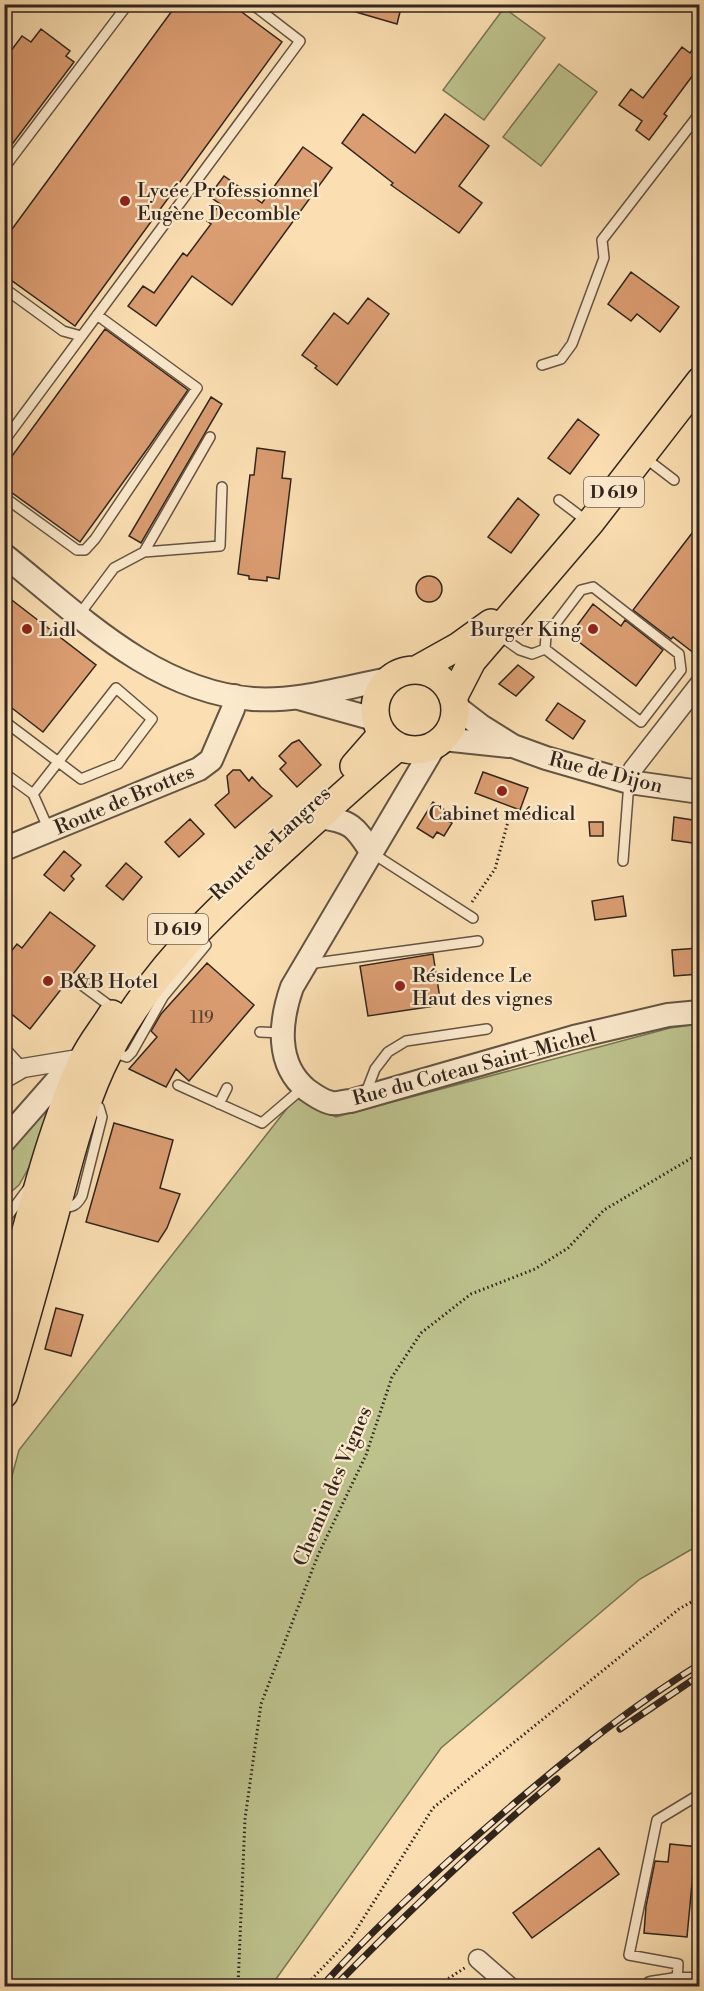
<svg xmlns="http://www.w3.org/2000/svg" width="704" height="1991" viewBox="0 0 704 1991" font-family="'Libre Bodoni',serif">
<rect width="100%" height="100%" fill="#fbdfb2"/>
<filter id="stains"><feTurbulence type="fractalNoise" baseFrequency=".00333" numOctaves="4"/><feColorMatrix values="0 0 0 0 .2 0 0 0 0 .09 0 0 0 0 .02 0 0 0 .5 -.17"/></filter>
<radialGradient id="worn" r=".72"><stop offset=".6" stop-color="#630" stop-opacity="0"/><stop offset="1" stop-color="#630" stop-opacity=".3"/></radialGradient>
<path fill="#bdc28d" stroke="#777456" stroke-width="1.5" d="M504,8l41,30 -61,82 -41,-30z
M559,64l38,28 -56,74 -38,-29z
M699,1024v521l-59,34 -199,169 -170,238h-266l-1,-481 15,-55 277,-353 40,20 334,-89z
M56,1089l-10,48 -27,48 -14,12v-48z"/>
<path fill="#db9d72" stroke="#31251e" stroke-width="1.5" d="M177,4h54l51,38 -207,284 -71,-51v-35z
M343,4h59l-5,20 -55,-16z
M41,29l29,22 -4,5 8,6 -70,93v-95l18,-24 9,6z
M699,40v27l-35,47 3,2 -18,24 -13,-10 6,-9 -23,-16 12,-16 12,9 39,-51 8,6z
M363,114l52,39 30,-39 44,32 -30,40 23,17 -23,30 -68,-48 2,-2 -51,-40z
M303,147l29,21 -100,137 -40,-29 -36,50 -28,-20 15,-20 11,7 29,-40 4,3 24,-32 -4,-3 13,-17 -11,-8 15,-20 38,27z
M631,272l48,35 -19,25 -23,-18 -6,7 -23,-17z
M368,298l21,16 -52,71 -22,-17 2,-2 -15,-11 32,-42 14,11z
M105,329l83,61 -38,55 -70,97 -76,-55v-20z
M211,397l11,7 -81,139 -12,-7z
M578,419l21,16 -29,39 -22,-16z
M257,448l28,4 -3,26 9,1 -12,100 -12,-2v4l-18,-2v-3l-11,-2 12,-99h4z
M518,498l21,17 -28,38 -23,-16z
M699,524v133l-26,-20 -2,2 -38,-29z
M416 589a13 13 0 1 1 26 0a13 13 0 1 1-26 0Z
M4,594l92,71 -53,67 -39,-30z
M593,604l28,22 4,-6 38,30 -27,36 -66,-51z
M518,665l16,12 -18,19 -17,-12z
M558,703l27,18 -12,18 -27,-19z
M299,740l22,25 -24,22 -17,-18 6,-6 -7,-7 13,-13z
M233,770h7l9,11 3,-4 9,10 11,9 -37,32 -20,-23 14,-12 -2,-17z
M483,772l45,16 -8,22 -45,-17z
M433,802l16,11 -4,6 7,4 -8,13 -7,-4 -4,6 -16,-10z
M674,817l25,4v23l-27,-4z
M190,819l14,15 -25,23 -14,-15z
M589,822h14v14h-13z
M64,851l17,14 -10,11 3,3 -10,12 -20,-16z
M126,863l16,14 -19,23 -17,-14z
M623,896l3,20 -31,4 -3,-19z
M50,912l45,34 -65,83 -26,-21v-48l13,-16 5,4z
M699,948v26l-25,2 -2,-26z
M433,954l8,51 -73,11 -8,-50z
M207,963l47,42 -65,76 -13,-12 -10,18 -37,-18 28,-32 -6,-6 10,-17z
M114,1123l59,17 -13,48 20,6 -13,34 -9,14 -72,-20z
M56,1308l27,7 -12,41 -26,-7z
M670,1844l29,3v26h-6l-6,64 -43,-4 2,-27 9,-45 13,1z
M599,1848l20,26 -87,64 -19,-25z"/>
<g fill="none" stroke-linecap="round" stroke-linejoin="round">
<defs>
<path id="service" d="M4,168l124,-164
M4,288l59,43 18,5
M542,365l19,-6 11,-15 32,-86 -2,-18 98,-127
M4,441l296,-400 -48,-37
M644,457l30,23
M4,497l73,53h8l10,-11 102,-151 -100,-73
M559,500l29,22
M144,552l66,-115
M79,615l35,-47 30,-16 76,-6 2,-59
M497,634l23,16 12,4 13,-5 96,73 40,-52 -2,-16 -86,-67 -12,3 -35,46 -1,13
M4,721l77,58 37,-15 34,-45 -36,-31 -83,106
M4,773l29,21 16,36
M372,853l101,65
M623,861l6,-79
M308,964l170,-23
M79,983l35,26
M260,1032l22,1
M4,1047l19,21
M112,1052l15,5 5,-5 31,-55 43,-52
M178,1085l84,38 42,-36
M365,1095l10,-26 13,-17 18,-11 81,-12
M219,1104l8,-16
M59,1206c12,2 17,1 23,-10l20,-79 -3,-10 -8,-5
M4,1221l23,-31
M677,1982l1,-18 -49,-9 28,-135 43,-26"/>
<path id="minor" d="M629,782l4,-13 67,-86
M4,1079l19,-11 61,-10
M478,1959l31,27
M651,1986l26,-4h23"/>
<path id="tertiary" d="M4,555c75,60 149,136 249,144 46,3 92,-12 136,-20
M302,699l72,20
M455,706l26,20 32,20 33,12 83,24 71,10
M443,739l66,7
M435,745l-143,242c-12,34 -17,77 15,103 7,5 17,12 25,13 6,1 13,-2 19,-2l223,-64 94,-22 32,-3
M319,817c32,4 36,9 53,36
M4,849l195,-80 12,-9 22,-51 2,-13
M4,1141l57,-65 23,-18"/>
<path id="primary" d="M375 710a40 40 0 1 1 80 0a40 40 0 1 1-80 0Z
M416,670l43,-24 32,-23
M453,698l19,-37 118,-138 110,-142
M354,766l28,-32
M4,1313c23,-83 43,-175 79,-253 7,-16 20,-31 29,-46
M4,1394c18,-62 36,-125 53,-188 12,-46 24,-94 44,-138 41,-90 116,-159 188,-224 36,-33 72,-66 109,-97"/>
</defs>
<use href="#service" stroke="#645443" stroke-width="12"/>
<use href="#minor" stroke="#645443" stroke-width="21"/>
<use href="#tertiary" stroke="#645443" stroke-width="26"/>
<use href="#primary" stroke="#31251e" stroke-width="30"/>
<path stroke="#31251e" stroke-width="3" stroke-dasharray="1.5 3" stroke-linecap="butt" d="M472,902l23,-33 14,-51
M238,1986l7,-167 16,-115 57,-149 48,-100 26,-78 29,-44 50,-39 64,-25 33,-21 36,-38 96,-57
M305,1986l46,-48 82,-130 246,-199 21,-12
M437,1986l29,-19"/>
<use href="#service" stroke="#fceacd" stroke-width="9"/>
<use href="#minor" stroke="#fceacd" stroke-width="18"/>
<use href="#tertiary" stroke="#fceacd" stroke-width="22"/>
<use href="#primary" stroke="#fbdfb2" stroke-width="27"/>
<defs>
<path id="rail" d="M620,1729l80,-54
M322,1986c59,-66 127,-127 195,-185 58,-49 118,-97 183,-137
M335,1986c71,-72 143,-142 222,-207"/>
</defs>
<use href="#rail" stroke="#31251e" stroke-width="7"/>
<use href="#rail" stroke="#fceacd" stroke-width="4.5" stroke-dasharray="14" stroke-linecap="butt"/>
</g>
<g fill="#8f2418" stroke="#fceacd" stroke-width="2">
<circle cx="125" cy="201" r="6"/>
<circle cx="27" cy="629" r="6"/>
<circle cx="593" cy="629" r="6"/>
<circle cx="502" cy="791" r="6"/>
<circle cx="48" cy="981" r="6"/>
<circle cx="400" cy="986" r="6"/>
</g>
<g text-anchor="middle" stroke-width="4.5" stroke-linejoin="round" paint-order="stroke">
<g font-size="16" fill="#5c4333">
<text x="202" y="1023">119</text>
</g>
<g fill="#fceacd" stroke="#6e6052" stroke-width="1.5">
<rect x="584" y="477" width="60" height="30" rx="4.5"/>
<rect x="148" y="914" width="60" height="30" rx="4.5"/>
</g>
<g font-size="18" font-weight="bold" fill="#31251e">
<text x="614" y="498">D 619</text>
<text x="178" y="935">D 619</text>
</g>
<g font-size="20" fill="#31251e" stroke="#fceacd" text-anchor="start">
<text x="137" y="197">Lycée Professionnel<tspan x="137" dy="23">Eugène Decomble</tspan></text>
<text x="39" y="636">Lidl</text>
<text x="581" y="636" text-anchor="end">Burger King</text>
<text x="502" y="820" text-anchor="middle">Cabinet médical</text>
<text x="412" y="982">Résidence Le<tspan x="412" dy="23">Haut des vignes</tspan></text>
<text x="60" y="988">B&amp;B Hotel</text>
</g>
<g font-size="20" fill="#31251e" stroke="#fceacd">
<text transform="translate(606 772) rotate(14)" y="7">Rue de Dijon</text>
<text transform="translate(124 799) rotate(-23)" y="7">Route de Brottes</text>
<text transform="translate(270 843) rotate(-43)" y="7">Route de Langres</text>
<text transform="translate(474 1066) rotate(-15)" y="7">Rue du Coteau Saint-Michel</text>
<text transform="translate(332 1486) rotate(-67)" y="7">Chemin des Vignes</text>
</g>
</g>
<rect width="704" height="1991" fill="none" stroke="#fbdfb2" stroke-width="24"/>
<rect x="6" y="6" width="692" height="1979" fill="none" stroke="#31251e" stroke-width="3"/>
<rect x="12" y="12" width="680" height="1967" fill="none" stroke="#31251e" stroke-width="1.5"/>
<rect width="100%" height="100%" filter="url(#stains)"/>
<rect width="100%" height="100%" fill="url(#worn)"/>
</svg>
